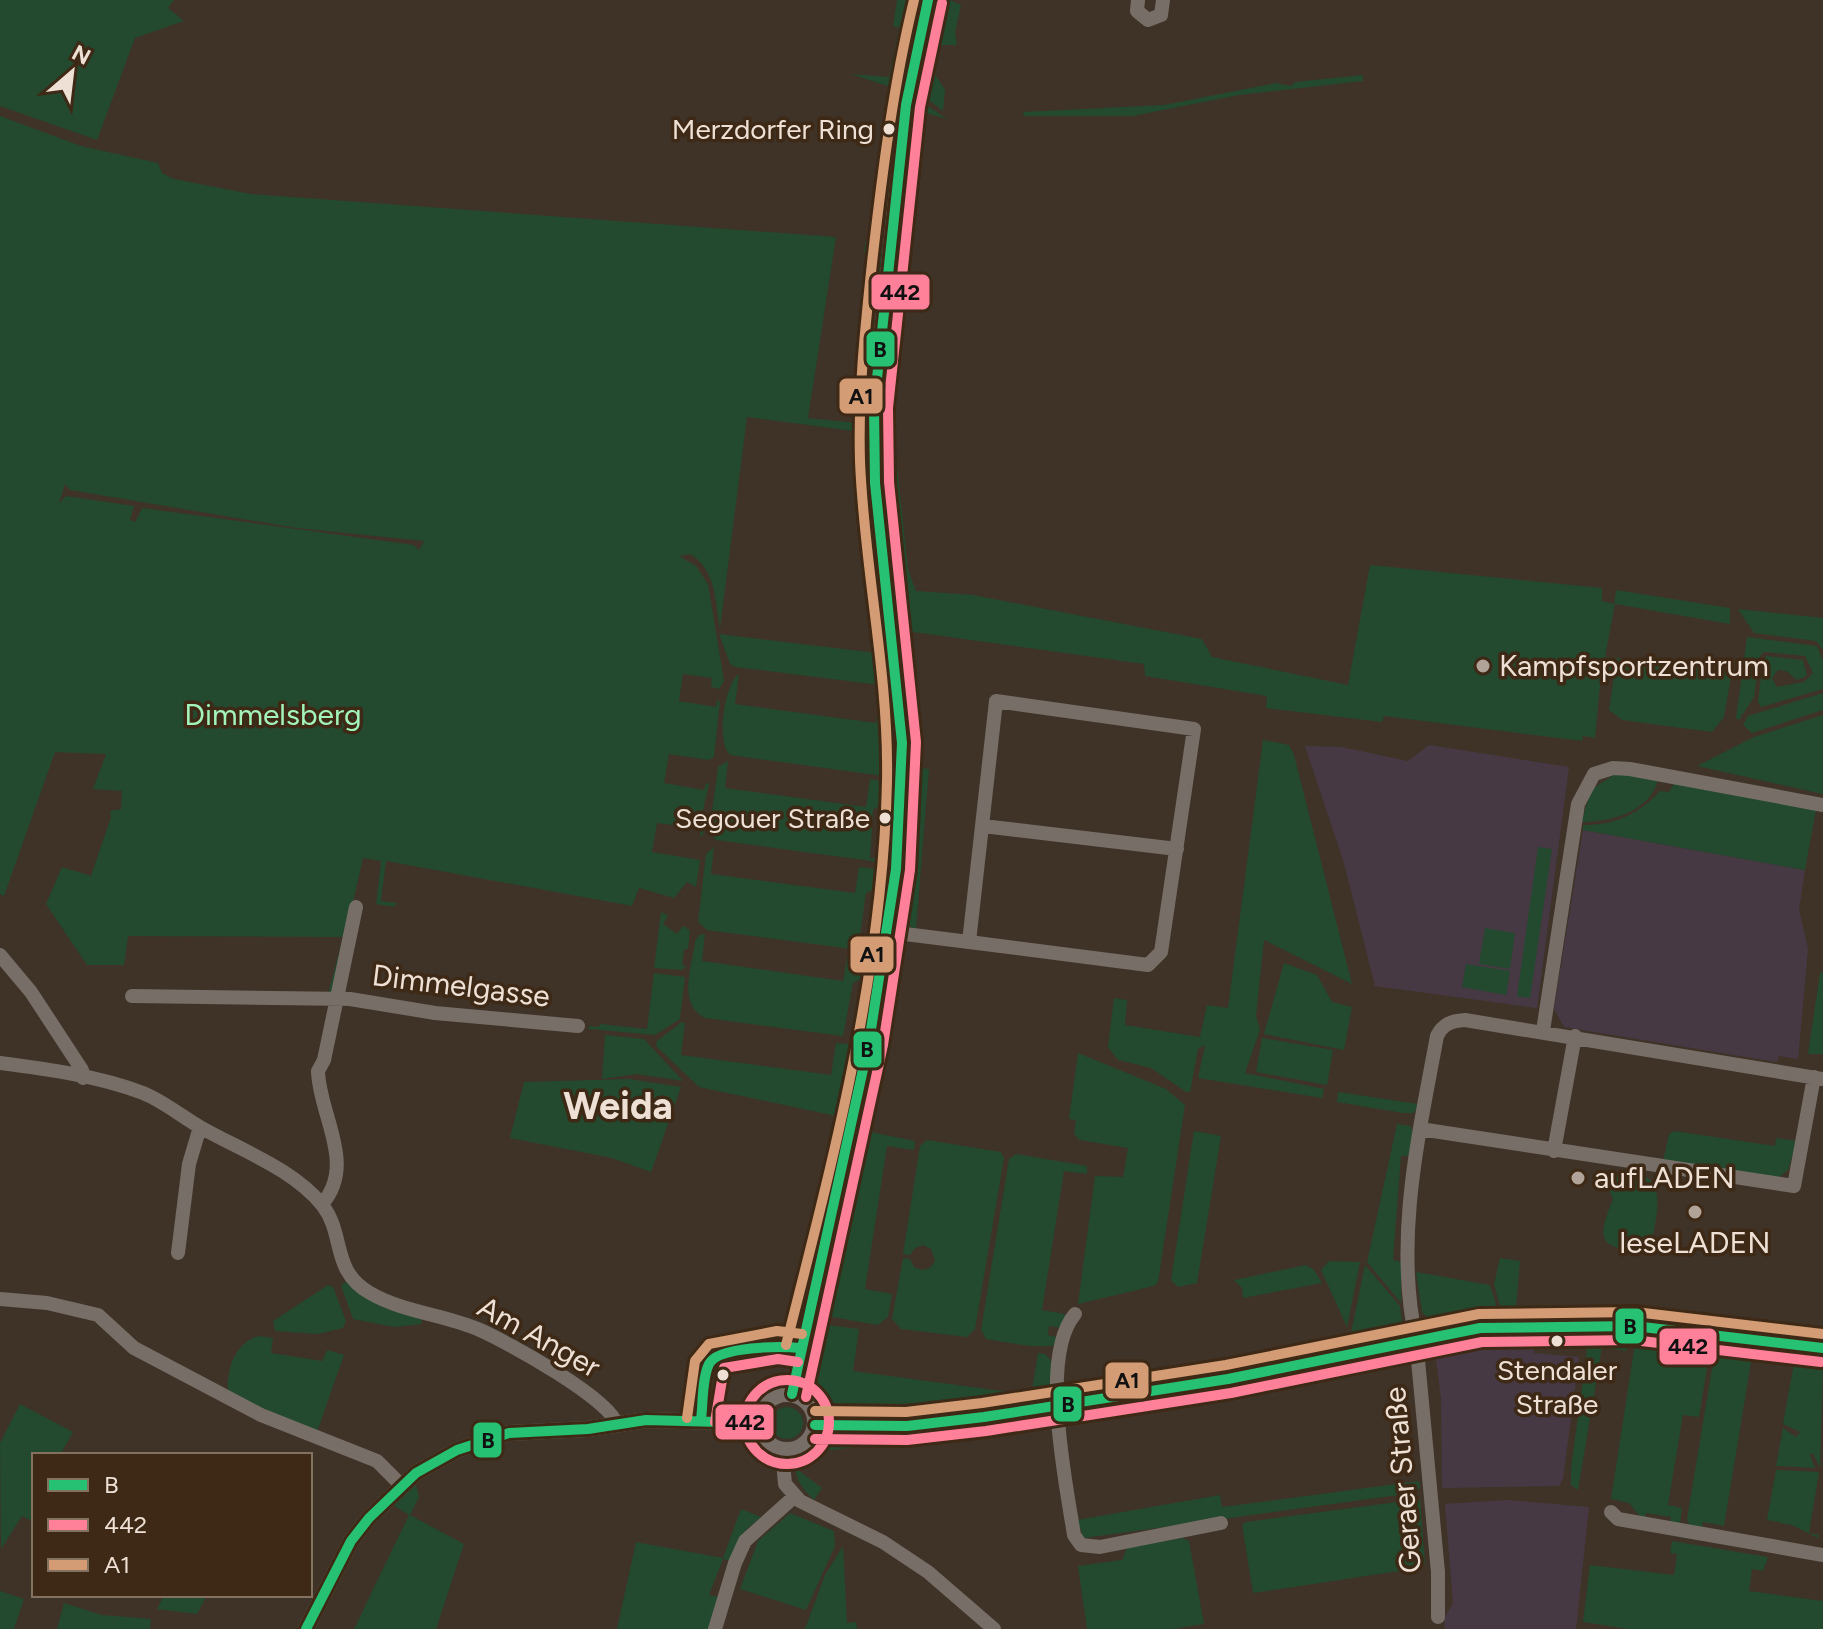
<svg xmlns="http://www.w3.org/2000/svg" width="1823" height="1629" viewBox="0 0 1823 1629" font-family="Figtree,sans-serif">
<rect width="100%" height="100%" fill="#3f3328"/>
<path fill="#473944" d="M1429,745l140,22 -32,241 -162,-22 -31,-123 -39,-117 36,1 67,14z
M1583,830l222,40 -6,39 9,40 -10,110 -19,-3 -2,6 -213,-35 -10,-18z
M1472,1341l61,3 1,9 45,4 -16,122 -4,7 -117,2 -1,-90 -6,-46 12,-7z
M1507,1500l82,7 -13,122h-131l-1,-10 9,-16 -8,-99z"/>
<path fill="#23492f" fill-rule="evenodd" d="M0,0h174l-6,8 16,13 -49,17 -38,102 -97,-34z
M897,0h24l-20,84 -4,5 -46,-15 38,3 10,-49 -6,-2z
M937,0h13l11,5 -6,27 2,13h-20l-4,26 12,19 -2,21 -25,-19z
M1363,75v6l-124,14 -106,21h-109l-1,-4 141,-7 112,-22 15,3 4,-4z
M917,99l30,20 -21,-6 -13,117 -17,102 -5,80 17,157 8,22 57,4 229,44 10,18 136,28 22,-120 232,23v13l12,3 2,-14 114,18v16l-115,-20 -10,53 127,14 -8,46 -12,15 -90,-12 -13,-10 5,-34 -13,-1 -6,63 -12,-2 -1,5 -198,-25 -2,6 -116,-14 1,-12 -122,-20 -1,-12 -238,-33c-9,-69 -22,-136 -23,-205 -3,-107 20,-221 34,-327z
M0,116l81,30 77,17 4,10 12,6 77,15 585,43 -28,181 48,5 5,3 2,20 -6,7 -3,-22 -107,-14 -27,211c-5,-27 -4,-59 -30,-74l-11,2 17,10 12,18 16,97 -5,8 -8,-2 1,-9 -29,-4 -4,27 37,6 1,-7 3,1 -6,56 -5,3 -40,-6 -5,29 40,7 2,-7 3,1 -8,35 4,1 -2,15 -3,2 1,-8 -44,-6 -5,29 48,8 -4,27 -9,-5 -13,16 -35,-10 -7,18 -246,-45 -5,40 16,2 -3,4 -18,-3 5,-43 -18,-3 -31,136h-4l15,-57 -215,-1 -4,29h-37l-41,-61 16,-37 29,9 20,-59 -1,-6 11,-2 1,-18 -29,-2 13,-35 -51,-2 -51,144 -4,-2zM65,484l5,6 227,38 127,13 -5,9 -5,-5 -272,-37 -7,14 -5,-2 4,-14 -68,-10 -7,7z
M866,240l14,2 2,11 -12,100 -2,66 -10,-1 12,-165 -6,-1z
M1738,609l85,9v32l-7,-9 -62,-8z
M719,634l166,20 3,32 -153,-19 -5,-3z
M1747,637l70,9 6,15v28l-62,18 -3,-5 5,-43 4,-3 36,4 4,16 -10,4 -11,-9 -8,-1 -6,8 5,9 27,-5 9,-9 -8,-17 -41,-4 -4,4 -6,41 -15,23 -3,-2z
M739,674l-4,30 141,19 4,-30h8l2,84 -160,-22c-14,-13 -6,-70 9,-81z
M1823,693v17l-71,23 -9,-8 5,-9z
M1823,715v79l-126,-28 57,-29z
M1263,740l26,5 5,10 58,229 -88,-44 -8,76 4,14 -15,43 79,16 -2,9 -124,-20 7,-33 -7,4 -8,43h-4l-35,-24 -33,-8 -10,-13 6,-49 13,2 -2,25 75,12 7,-32 21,3z
M728,761l-3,27 141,19 4,-28 11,2v24l-8,5 -3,49 10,-3 -1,6 -163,-22 -7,-8 8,-57 1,-8z
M913,767l16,2 -13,160 -14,-6 9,-57 -3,-1z
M1617,773l41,6c-7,33 -48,43 -77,43l11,-33z
M1674,784l142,25 -11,61 -222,-40v-5c32,0 55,-10 77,-34l9,1z
M714,847l-3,27 144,19 4,-26 17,2 -1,20 -9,4 -7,50 10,-2 -1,10 -161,-21 -9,-8 8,-68z
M1538,847l14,2 -22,149 -13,-2z
M661,912l7,4 -5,8 14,10 6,-8 7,4 -2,19h-4l-2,16 4,1 -4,4 -28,-2z
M1485,928l30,5 -5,36 -31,-5z
M705,934l-3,27 141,20 5,-27 18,2 -3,22 -10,5 -10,53 -138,-18c-28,-14 -13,-51 -10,-76l4,-7z
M1284,963l33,12 15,27 20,5 -8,43 -80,-16z
M1466,964l44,7 -4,24 -44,-8z
M1823,972v82h-15l12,-81z
M654,973l31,4 -5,42 -25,16 -66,-6v-3l10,1 1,-3 47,5z
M682,1022l3,1 -4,32 150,20 5,-32 20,2 -15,72 -142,-30 -43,-41 1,-5z
M605,1035l39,4 39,42 -46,-7 -35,5z
M1262,1038l71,12 -6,35 -71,-13z
M1078,1053l88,36 19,16 -27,177 -4,4 -76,18 17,-128 28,1 5,-29 -49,-8 -5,-6 2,-14 -7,-1z
M629,1079l52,8 -30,85 -39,-14 -102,-20 14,-56z
M1338,1092l80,12 -4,9h-11l-66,-11z
M1397,1124l13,2 3,6 -3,24h-9l-8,104 8,2v41l-34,-41z
M861,1130l54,11 -1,9 -27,-4 -22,143 27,5 -4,23 -10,8 -57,-10z
M1194,1131l27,5 -24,147 -19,4 -7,-7z
M1674,1131l101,15 1,-8 21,3 -9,29 -11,9 -114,-17 6,-28z
M927,1140l74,12 3,6 -29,171 -8,8 -66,-8 -9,-10 11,-61 7,1 4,8 8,3 8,-2 5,-7 -4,-12 -8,-4 -8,3 -5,7 -7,-1 17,-108z
M1016,1154l71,12v8l-23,-3 -22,139 23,4 -3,14 -13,-2 -1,9 12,3 -2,7c-21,4 -47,-2 -72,-6l-5,-9 28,-171z
M1642,1175c26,9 12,51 9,72l-7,6c-44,-7 -49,-10 -31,-54l-4,-9 5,-13z
M1500,1258l20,3 -4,48 -16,-3 -6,-22z
M1329,1261l31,1 -13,65 -26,-57z
M1306,1265l8,5 8,13 -79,15 -1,-10 -8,-8z
M1365,1265l35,41 2,16 -7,10 -39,10 -5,-9z
M1416,1272l74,13 8,26 -13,5 -55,4 -8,-8z
M348,1281l74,38 -1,5 -27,3 -41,-8 -12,-34z
M328,1285l5,2 13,34 -3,7 -25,6 -43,-3 -2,-10z
M819,1324l40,5 -6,42 178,24 7,-42 7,1 10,11 -8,29 -7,2 -110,17h-98l-7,-3 -17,-24z
M1589,1335l41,4 -4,12 -24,-4 -24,143 -7,-5v-17z
M259,1336l14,2 -2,15 51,8 5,-11 17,5 -27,77 -89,-36c-2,-24 5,-53 31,-60z
M1636,1337l75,7 -12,73 -16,-2 -15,90 14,3 -2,16 -10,2 1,-9 -25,-4 -2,8 -15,-18 -18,-4z
M1716,1345l37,5 -29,176 -21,-4 -2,9 -10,-3 -4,-9z
M1795,1357l28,4 -3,107 -7,-15 -3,2 5,13 -39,-2 7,-38 13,9 4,-5 -17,-8z
M20,1404l53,28 -13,23h-26v67l-12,-6 -21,33 -1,-106z
M771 1423a16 16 0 1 1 32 0a16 16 0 1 1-32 0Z
M928,1438l-104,13 -29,17 27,20 -8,12c-10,-9 -20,-21 -18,-35l32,-26z
M1776,1470l43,2 -10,61 10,2 -1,3 -26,-13 -25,-5z
M1419,1481l1,7 -7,5 -329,45 -7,-18 143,-25 2,12z
M416,1485l3,12 -9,18 54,29 -28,85h-82l55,-114 -16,-10z
M1420,1499l5,64 -6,5 -166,25 -11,-68 4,-3z
M741,1509l20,8 -15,13 -15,31 -8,-2 -14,36 11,2 -11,32h-92l19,-87 87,16z
M790,1513l44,18 1,15 -29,64 -66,-21 18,-48z
M1183,1538l6,3 15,83 -31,5h-86l-9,-63 44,-6 5,-12z
M1672,1541l96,16 -5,14 -11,-2 -3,22 74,10v28h-195l-45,-7 7,-57 84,10 3,-21 -7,-1z
M843,1546l4,77 9,-1 1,7h-52l20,-54z
M0,1591l24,8 -10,30h-14z
M164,1595h43l-10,19 -40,-5z
M64,1603l38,12 49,4 -1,10h-93z"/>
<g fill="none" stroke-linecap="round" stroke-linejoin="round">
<path stroke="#766e67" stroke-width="14" d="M1138,0l-1,11 11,9 13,-5 2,-15
M996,701l198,28 -33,223 -13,13 -179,-23z
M983,826l194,23
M889,932l80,10
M0,955l31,37 51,78 1,8
M132,996l218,3 85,14 143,13
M1543,1031l35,-227 16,-30 19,-6 17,1 193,36
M0,1063c46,6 99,13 143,30 20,8 38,23 57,34 40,23 94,42 123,79 22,29 8,65 47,87 35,20 74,21 110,37 27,12 131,69 137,95
M1420,1129l374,57 20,-109
M1554,1151l21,-115
M322,1204c35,-40 -3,-89 -4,-133l6,-11 32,-153
M178,1253l11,-89 11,-37
M0,1299l47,4 51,12 36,33 127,67 116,46 24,24
M1075,1314c-36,42 -9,169 -1,221l7,10 19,2 121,-24
M782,1450l3,34 15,17 83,41 45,30 66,57
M1611,1512l7,7 205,36
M1438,1617v-45l-22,-233c-22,-100 3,-205 21,-303 6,-12 14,-15 28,-16l358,59
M715,1629l20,-66 10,-22 50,-45"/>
<path stroke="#766e67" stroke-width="16" d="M759 1422a28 28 0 1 1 56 0a28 28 0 1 1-56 0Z
M792,1394l77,-352 27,-173 6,-126 -3,-54 -24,-206 -1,-76 32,-302 22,-105
M815,1425l92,1 77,-9 244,-38 252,-51 106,-4 48,2 189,22
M306,1629l45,-88 18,-23 47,-45 41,-23 52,-17 79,-4 58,-9 112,3"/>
<defs>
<path id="bus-1" d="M792,1394l77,-352 27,-173 6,-126 -27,-260 -1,-76 32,-302 22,-105
M701,1420c2,-16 1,-42 8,-56 9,-18 73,-18 91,-16
M815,1425l92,1 77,-9 244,-38 252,-51 154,-2 189,22
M306,1629l45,-88 18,-23 47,-45 41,-23 52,-17 79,-4 58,-9 112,3"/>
<path id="bus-2" d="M745 1422a42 42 0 1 1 84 0a42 42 0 1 1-84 0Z
M806,1397l77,-352 27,-175 6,-128 -27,-260 -1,-74 32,-301 22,-104
M715,1422l9,-54 54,-9 20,3
M815,1439l92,1 79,-9 245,-38 251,-51 151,-2 188,22"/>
<path id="bus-3" d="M786,1345c47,-185 97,-373 101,-564 2,-108 -23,-213 -27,-320 -2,-66 5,-132 12,-198 10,-88 21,-177 42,-263
M815,1411l91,1 76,-9 244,-38 253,-51 156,-2 188,22
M687,1418l8,-57 14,-17 68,-13 25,3"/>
</defs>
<use href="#bus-1" stroke="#3d2915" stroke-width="16"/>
<use href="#bus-2" stroke="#3d2915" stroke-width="16"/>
<use href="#bus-3" stroke="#3d2915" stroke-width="16"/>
<use href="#bus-1" stroke="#26c172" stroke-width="10"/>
<use href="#bus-2" stroke="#ff8098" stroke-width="10"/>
<use href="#bus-3" stroke="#d39c74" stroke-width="10"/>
</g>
<g fill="#eee0d4" stroke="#3d2915" stroke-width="3">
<circle cx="889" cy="129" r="7"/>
<circle cx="885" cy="818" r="7"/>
<circle cx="1557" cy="1341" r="7"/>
<circle cx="723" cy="1375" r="7"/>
</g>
<g fill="#b1a398" stroke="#3d2915" stroke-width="3">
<circle cx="1483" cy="666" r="8"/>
<circle cx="1578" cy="1178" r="8"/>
<circle cx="1695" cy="1212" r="8"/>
</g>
<g text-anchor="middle" stroke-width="7" stroke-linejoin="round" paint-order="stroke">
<g font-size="28" fill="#eee0d4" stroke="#3d2915" text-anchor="end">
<text x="874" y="139">Merzdorfer Ring</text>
<text x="870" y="828">Segouer Straße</text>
<text x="1557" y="1380" text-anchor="middle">Stendaler<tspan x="1557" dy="34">Straße</tspan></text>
</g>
<g font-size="30" fill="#eee0d4" stroke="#3d2915" text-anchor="start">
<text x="1499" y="676">Kampfsportzentrum</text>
<text x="1594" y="1188">aufLADEN</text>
<text x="1695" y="1253" text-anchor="middle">leseLADEN</text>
</g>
<g font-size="30" fill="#a3f4bb" stroke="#3d2915">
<text x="273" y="725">Dimmelsberg</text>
</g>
<g font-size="30" fill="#eee0d4" stroke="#3d2915">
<text transform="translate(461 986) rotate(7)" y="10">Dimmelgasse</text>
<text transform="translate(539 1337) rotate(29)" y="10">Am Anger</text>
<text transform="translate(1403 1480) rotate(-95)" y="10">Geraer Straße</text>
</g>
<g font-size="38" font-weight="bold" fill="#eee0d4" stroke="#3d2915">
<text x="618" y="1119">Weida</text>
</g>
</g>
<g stroke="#3d2915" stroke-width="3">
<rect x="870" y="273" width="61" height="38" rx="8" fill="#ff8098"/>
<rect x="865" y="330" width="31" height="38" rx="8" fill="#26c172"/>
<rect x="838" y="377" width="46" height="38" rx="8" fill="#d39c74"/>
<rect x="849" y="935" width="46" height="39" rx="8" fill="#d39c74"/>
<rect x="852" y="1030" width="31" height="39" rx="8" fill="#26c172"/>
<rect x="1614" y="1307" width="31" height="38" rx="8" fill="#26c172"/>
<rect x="1658" y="1327" width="60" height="39" rx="8" fill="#ff8098"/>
<rect x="1104" y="1361" width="46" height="39" rx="8" fill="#d39c74"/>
<rect x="1052" y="1385" width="31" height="38" rx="8" fill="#26c172"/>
<rect x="714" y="1403" width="61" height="38" rx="8" fill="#ff8098"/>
<rect x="472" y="1421" width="31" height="38" rx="8" fill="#26c172"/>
</g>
<g font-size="22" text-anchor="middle" font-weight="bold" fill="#111">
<text x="900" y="300">442</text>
<text x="880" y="357">B</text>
<text x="861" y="404">A1</text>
<text x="872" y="962">A1</text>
<text x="867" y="1057">B</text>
<text x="1630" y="1334">B</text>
<text x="1688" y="1354">442</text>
<text x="1127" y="1388">A1</text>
<text x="1068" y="1412">B</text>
<text x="745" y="1430">442</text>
<text x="488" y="1448">B</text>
</g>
<rect x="32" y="1453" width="280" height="144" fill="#3d2915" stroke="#847261" stroke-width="2"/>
<rect x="48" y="1479" width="40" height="12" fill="#26c172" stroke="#847261" stroke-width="2"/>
<text x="104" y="1493" font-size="24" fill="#eee0d4">B</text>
<rect x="48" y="1519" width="40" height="12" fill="#ff8098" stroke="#847261" stroke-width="2"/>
<text x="104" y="1533" font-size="24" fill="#eee0d4">442</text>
<rect x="48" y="1559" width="40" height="12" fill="#d39c74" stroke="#847261" stroke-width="2"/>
<text x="104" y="1573" font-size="24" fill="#eee0d4">A1</text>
<g transform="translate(72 72) rotate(28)" stroke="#3d2915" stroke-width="6" paint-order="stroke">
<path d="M0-6L14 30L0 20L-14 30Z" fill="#eee0d4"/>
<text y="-12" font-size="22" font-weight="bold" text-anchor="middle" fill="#eee0d4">N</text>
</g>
</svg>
